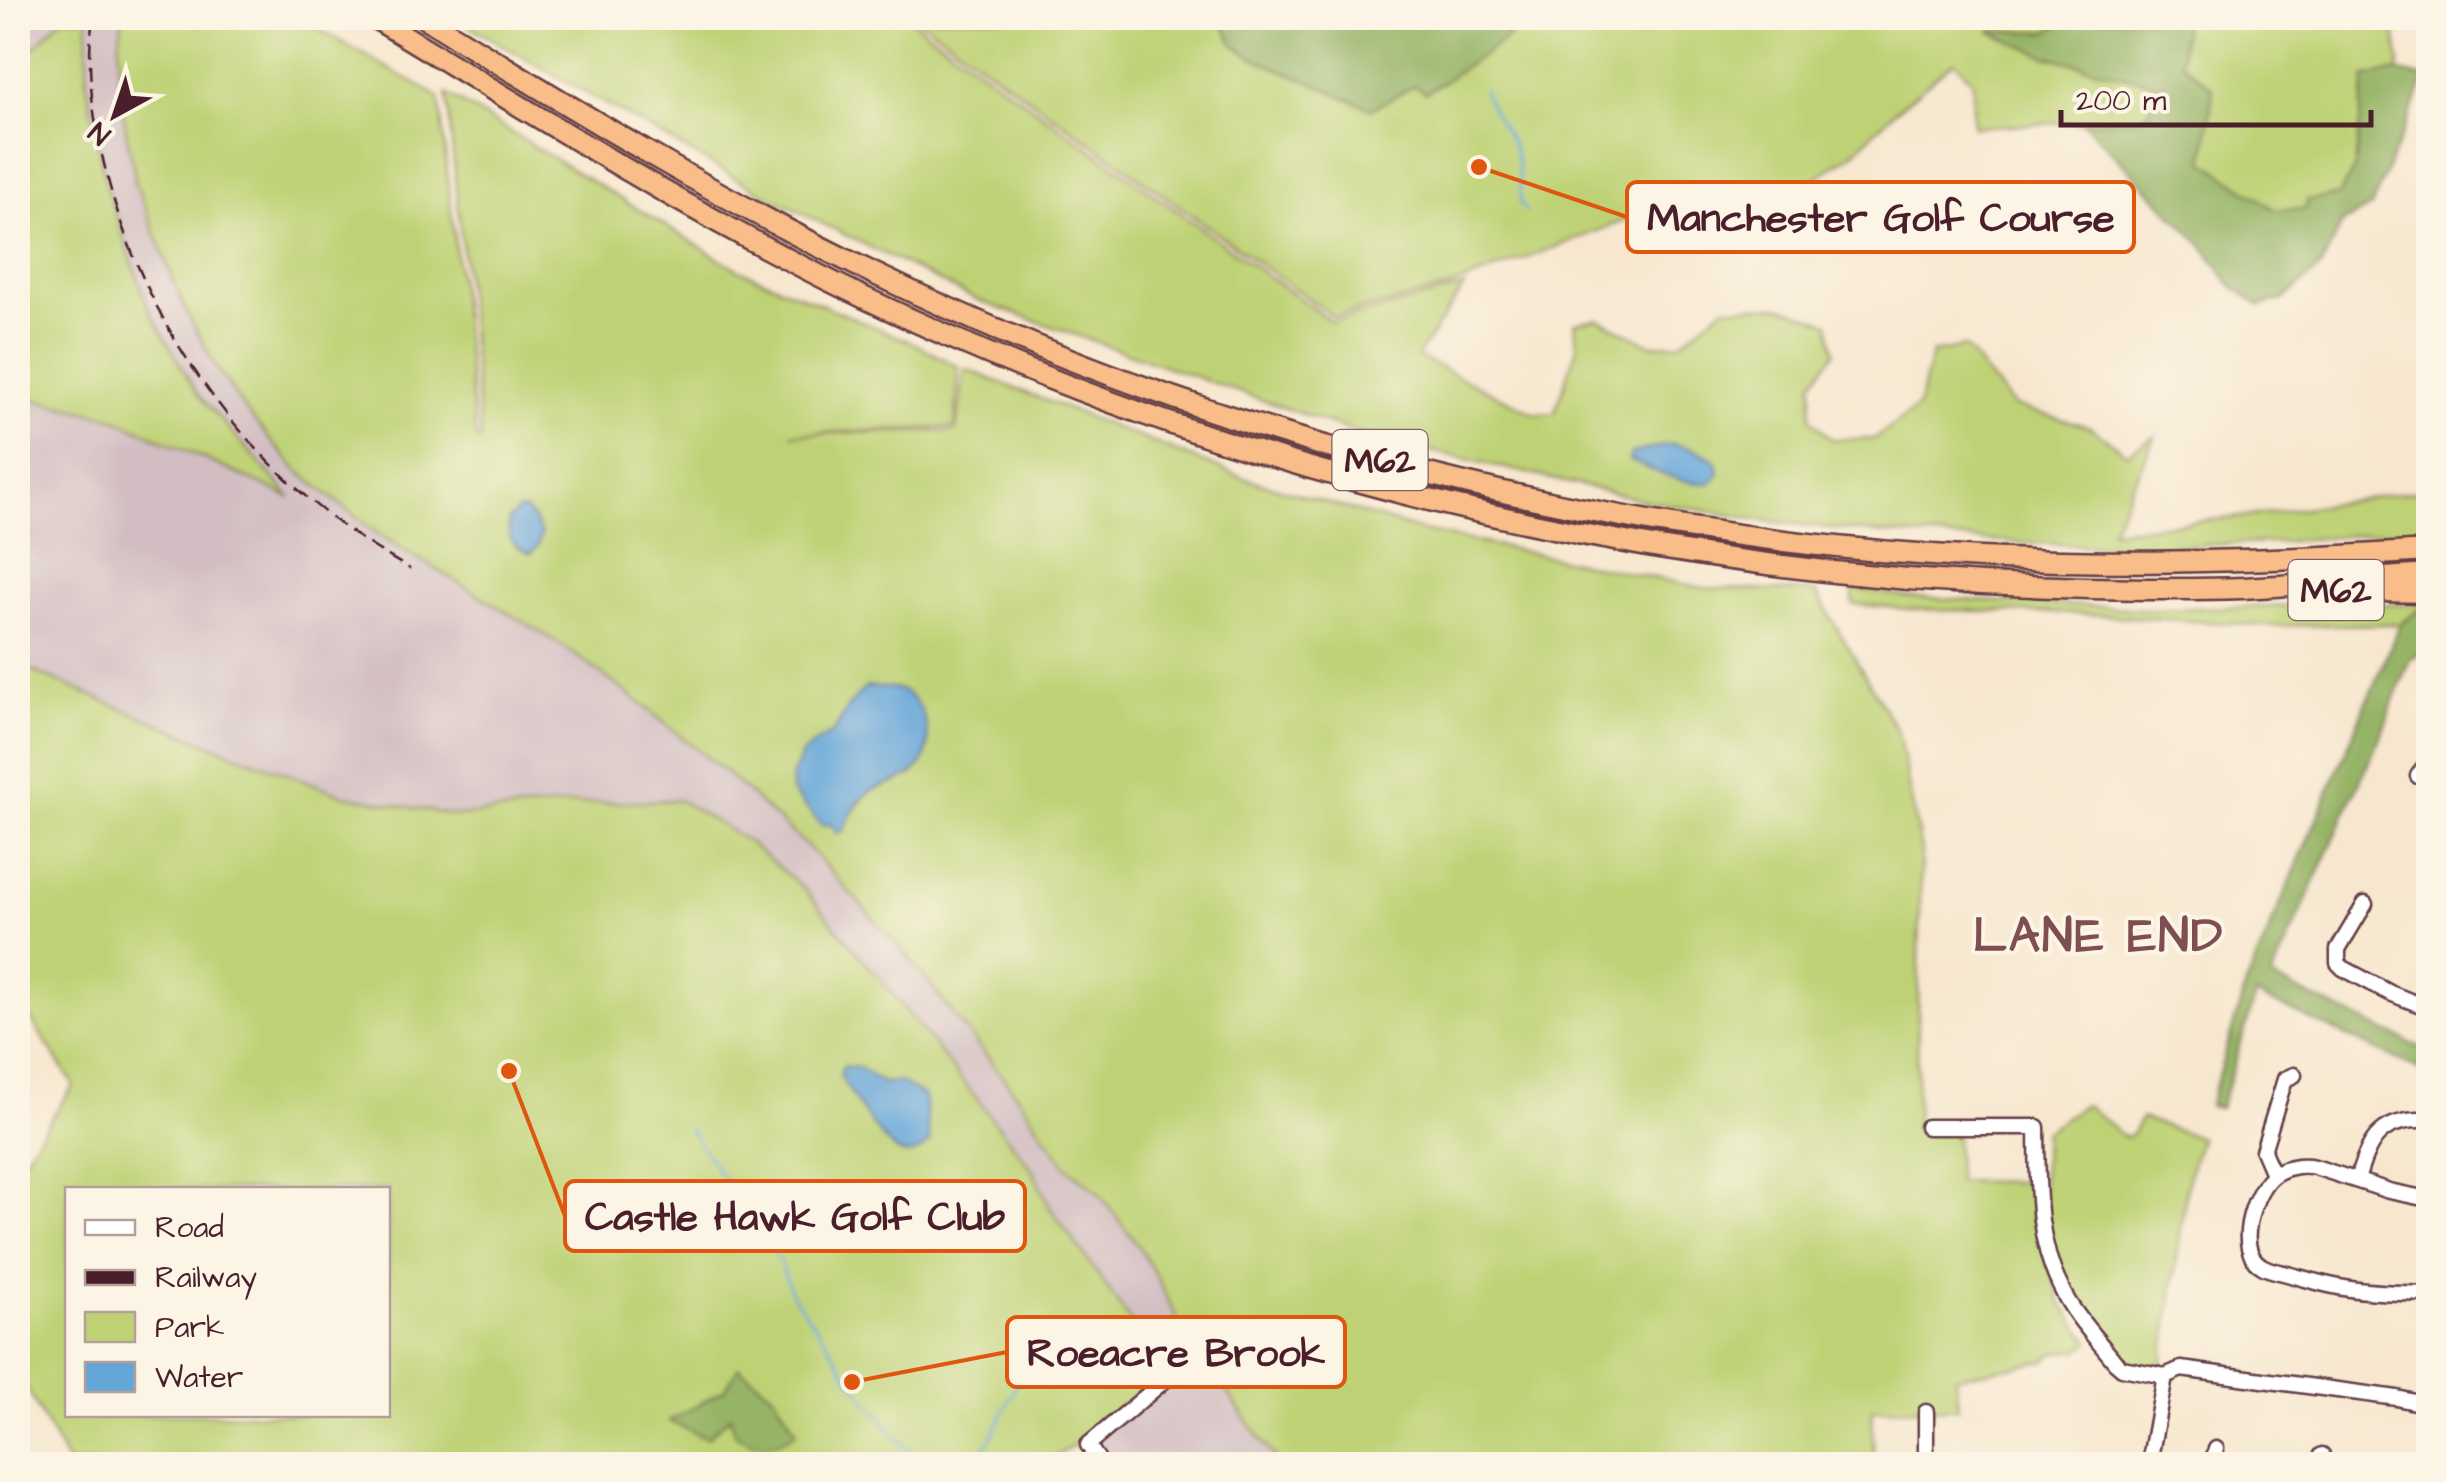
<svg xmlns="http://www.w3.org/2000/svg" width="2446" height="1482" viewBox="0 0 2446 1482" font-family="'Architects Daughter',sans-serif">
<rect width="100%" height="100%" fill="#fcf5e5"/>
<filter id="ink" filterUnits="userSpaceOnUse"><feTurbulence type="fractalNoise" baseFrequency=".01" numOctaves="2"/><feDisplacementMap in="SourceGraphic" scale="20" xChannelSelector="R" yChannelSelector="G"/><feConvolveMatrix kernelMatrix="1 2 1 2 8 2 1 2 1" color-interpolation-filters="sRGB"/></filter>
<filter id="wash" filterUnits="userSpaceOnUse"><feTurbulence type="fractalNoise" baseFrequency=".0048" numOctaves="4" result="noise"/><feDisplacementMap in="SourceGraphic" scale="40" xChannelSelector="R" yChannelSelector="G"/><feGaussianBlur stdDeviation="2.25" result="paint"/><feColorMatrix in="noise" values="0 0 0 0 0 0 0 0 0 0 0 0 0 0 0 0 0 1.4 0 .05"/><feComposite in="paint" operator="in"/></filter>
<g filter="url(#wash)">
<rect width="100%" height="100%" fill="#f7e7cf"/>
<path fill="#d2bec2" d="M18,18h46l-46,49z
M88,18h36l11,159 -2,4 52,128 31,58 30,44 52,60 80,63 185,112 129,97 118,106 99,109 104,132 53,76 31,25 42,56 21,36 21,45 98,136h-173l-9,-15 -1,-8 83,-69 -4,-5 -9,4 -117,-165 -16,-36 -143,-179 -87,-103 -124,-88 -107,4 -115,12 -114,-21 -162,-62 -163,-68v-269l93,21 177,80 -91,-104 -49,-85 -42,-121 -19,-104z"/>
<path fill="#bed275" stroke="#847850" stroke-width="2.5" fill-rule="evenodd" d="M62,18h26l-1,65 19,104 42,121 49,85 94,105 -180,-81 -93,-21v-330z
M123,18h176l140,79 37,342 5,-1 -34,-344 290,175 176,74 46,24 -4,60 -164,7 165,-3 9,-62 279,109 175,52 284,58 113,4 82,140 23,118 -5,279 40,2 1,50 76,1v31l28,90 29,39 -12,8 -26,4 -8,7 -89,16 3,31 -86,1 2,55h-206l-7,-5 -5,5h-377l-98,-136 -21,-45 -21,-36 -42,-56 -31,-25 -53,-76 -104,-132 -99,-109 -81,-74 -99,-80 -67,-49 -185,-112 -80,-63 -25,-28 -27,-32 -30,-44 -31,-58 -48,-122 -3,-2 1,-8c-10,-52 -23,-107 -12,-159zM850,704l76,20v30l-9,15 -20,13 -27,9 -34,42 -5,-9 -12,-84 14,-7z
M455,18h453l424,304 132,-35 -47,69 119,58 19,-1 22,-66 -2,-24 23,-4 54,26 28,-2 45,-36 54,-1 50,17 6,29 -22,30 -2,36 20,21h44l43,-32 14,-54 33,-6 48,59 77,21 36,26 29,-17 -44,94 140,-14 177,-27v39l-159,15 -142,4 -118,-5 -123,-8 -126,-14 -112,-19 -286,-66 -383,-134 -210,-104z
M917,18h1155l-25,14 -54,-1 53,25 119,30 -22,33 -170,8v-46l-19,-20 -59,50 -44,44 -35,23 -45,17 -75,-2 -248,95 -114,29z
M2126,18h267l7,45 -50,145 -75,2 -71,-49 9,-73z
M1853,589l53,8 238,12 283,-5 -27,20 -130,2 -186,-12 -175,-5 -56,-5z
M18,665l163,68 162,62 114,21 115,-12 107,-4 68,41 56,47 87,103 86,107 57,72 16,36 117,165 -90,73 -31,20h-977l-50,-92v-205l56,-82 -46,-70 -10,-9zM68,1190h320v224h-320z
M2086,1105l38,32 7,-2 11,-17 58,20 -12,40 -26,190 -37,-6 -10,-6 -53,-71 -21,-70 3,-83 38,-26z"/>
<path fill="#96b466" stroke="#706a48" stroke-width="2.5" d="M1220,18h292l-9,8 6,11 -83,56 -11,-8 -43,24 -121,-52 -17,-12z
M2072,18h112l-3,44 32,26 -9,73 71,49 31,-1 1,-9 32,-5 16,-28 10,-90 32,-6 29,7 -55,129 -29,16 -21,44 -38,33 -23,6 -27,-19 -30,-41 -120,-124 60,-3 21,-33 -118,-30 -57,-25 58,1z
M2428,604v47l-18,7 -27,72 -112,248 157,73v22l-172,-78 -36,113 -11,-2 37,-121 154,-361z
M739,1367l36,29 22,36c-25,16 -37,17 -62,2l-5,-18 -23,22 -38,-17 56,-32z"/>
<path fill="#65a6d9" stroke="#586282" stroke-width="2.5" d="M1672,444c19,3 30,7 45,18l2,12 -8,9c-27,2 -58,-12 -82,-23l2,-7z
M518,510h7l9,9 7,15 -3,11 -7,9c-19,-7 -23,-14 -23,-34z
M866,687c9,1 22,0 31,2 29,8 41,58 21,80 -11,11 -29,14 -43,20 -16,7 -26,27 -31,42l-8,2 -5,-9 -8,2 -31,-34 -1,-15 11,-23 17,-14 14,-7 17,-29z
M843,1066l17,2 22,15 18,-1 24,14 6,46c-25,27 -42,3 -58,-18 -12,-16 -23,-31 -32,-49z"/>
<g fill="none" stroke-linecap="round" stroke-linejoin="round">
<path stroke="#65a6d9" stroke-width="2.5" d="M1483,89c7,24 22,37 31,59 6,17 5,39 7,57l5,6
M689,1128l91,134 12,33 34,45 26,42 68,82
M972,1464l19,-25 29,-62"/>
</g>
</g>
<g filter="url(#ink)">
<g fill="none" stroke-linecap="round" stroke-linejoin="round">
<defs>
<path id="minor" d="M2418,776l10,-15
M2365,904l-27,45v14l5,5 47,25 38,15
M1927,1127h110c1,59 -2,113 27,167 13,25 34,46 51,68l7,6 43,8
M2273,1174l-10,-23 22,-72 9,-4
M2357,1180c11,-36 20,-59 62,-60
M2428,1199l-39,-8 -74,-24c-14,-3 -33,0 -44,10 -18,17 -37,73 -9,89 8,5 20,6 29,9 25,7 50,14 76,16 20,2 41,2 61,3
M2165,1376l16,-7 216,29 31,7
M1101,1464l-13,-19 83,-70
M1926,1464v-52
M2149,1464l16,-88
M2212,1464l4,-15
M2316,1464l6,-9"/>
<path id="highway" d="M375,18c162,98 321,199 492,281 367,175 784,277 1191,288 61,2 124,3 185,1 62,-3 124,-9 185,-13
M425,18c148,91 295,182 452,257 318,154 690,254 1042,279 171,13 338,8 509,-3
M2376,591l52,1"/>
</defs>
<use href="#minor" stroke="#643d44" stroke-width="19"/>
<use href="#highway" stroke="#643d44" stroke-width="25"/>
<use href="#minor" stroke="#fff" stroke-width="14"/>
<use href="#highway" stroke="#f9bd89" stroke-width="20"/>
<path stroke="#4a1f2b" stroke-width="2.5" stroke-dasharray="15 8" stroke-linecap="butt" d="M93,18c-8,53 1,106 14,158 35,134 112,252 220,338 26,21 54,38 83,55
M18,26l8,-8"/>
</g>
</g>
<g text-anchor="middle" stroke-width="8" stroke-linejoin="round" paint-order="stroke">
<g fill="#fcf5e5" stroke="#7f5f63" stroke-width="2.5">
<rect x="1332.5" y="430" width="95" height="60" rx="8"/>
<rect x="2288.5" y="560" width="95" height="60" rx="8"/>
</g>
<g font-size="35" font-weight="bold" fill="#4a1f2b">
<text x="1380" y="472">M62</text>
<text x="2336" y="602">M62</text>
</g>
<g font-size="48" font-weight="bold" letter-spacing="2.5" fill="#7e4e51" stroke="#fcf5e5">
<text x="2099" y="951">LANE END</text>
</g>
</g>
<path fill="none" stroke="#e0560e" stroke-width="4" d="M1479 167L1627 217M509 1071L565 1216M852 1382L1007 1352"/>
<g fill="#e0560e" stroke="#fcf5e5" stroke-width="4">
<circle cx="1479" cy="167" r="10"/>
<circle cx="509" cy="1071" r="10"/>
<circle cx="852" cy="1382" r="10"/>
</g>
<g fill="#fcf5e5" stroke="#e0560e" stroke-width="4">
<rect x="1627" y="182" width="507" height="70" rx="10"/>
<rect x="565" y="1181" width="460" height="70" rx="10"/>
<rect x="1007" y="1317" width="338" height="70" rx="10"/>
</g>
<g font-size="40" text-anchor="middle" font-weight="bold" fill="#4a1f2b">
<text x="1881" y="231">Manchester Golf Course</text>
<text x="795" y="1230">Castle Hawk Golf Club</text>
<text x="1176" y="1366">Roeacre Brook</text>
</g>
<rect width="2446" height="1482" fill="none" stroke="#fcf5e5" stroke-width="60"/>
<rect x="65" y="1187" width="325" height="230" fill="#fcf5e5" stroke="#b59f9b" stroke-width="2.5"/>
<rect x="85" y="1220" width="50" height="15" fill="#ffffff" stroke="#b59f9b" stroke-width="2.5"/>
<text x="155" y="1237" font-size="30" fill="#4a1f2b">Road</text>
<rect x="85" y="1270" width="50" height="15" fill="#4a1f2b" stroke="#b59f9b" stroke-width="2.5"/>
<text x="155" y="1287" font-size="30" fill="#4a1f2b">Railway</text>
<rect x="85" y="1312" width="50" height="30" fill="#bed275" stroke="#b59f9b" stroke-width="2.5"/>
<text x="155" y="1337" font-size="30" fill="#4a1f2b">Park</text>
<rect x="85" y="1362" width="50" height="30" fill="#65a6d9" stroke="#b59f9b" stroke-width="2.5"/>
<text x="155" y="1387" font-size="30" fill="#4a1f2b">Water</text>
<g transform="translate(115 115) rotate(220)" stroke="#fcf5e5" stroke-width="8" paint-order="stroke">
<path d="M0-8L18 38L0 25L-18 38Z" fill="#4a1f2b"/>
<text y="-15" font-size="28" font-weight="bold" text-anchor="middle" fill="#4a1f2b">N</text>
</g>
<path d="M2061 110v15h310v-15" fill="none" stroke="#4a1f2b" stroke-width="5"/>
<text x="2076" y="110" font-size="30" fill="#4a1f2b" stroke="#fcf5e5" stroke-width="8" paint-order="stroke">200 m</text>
</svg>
